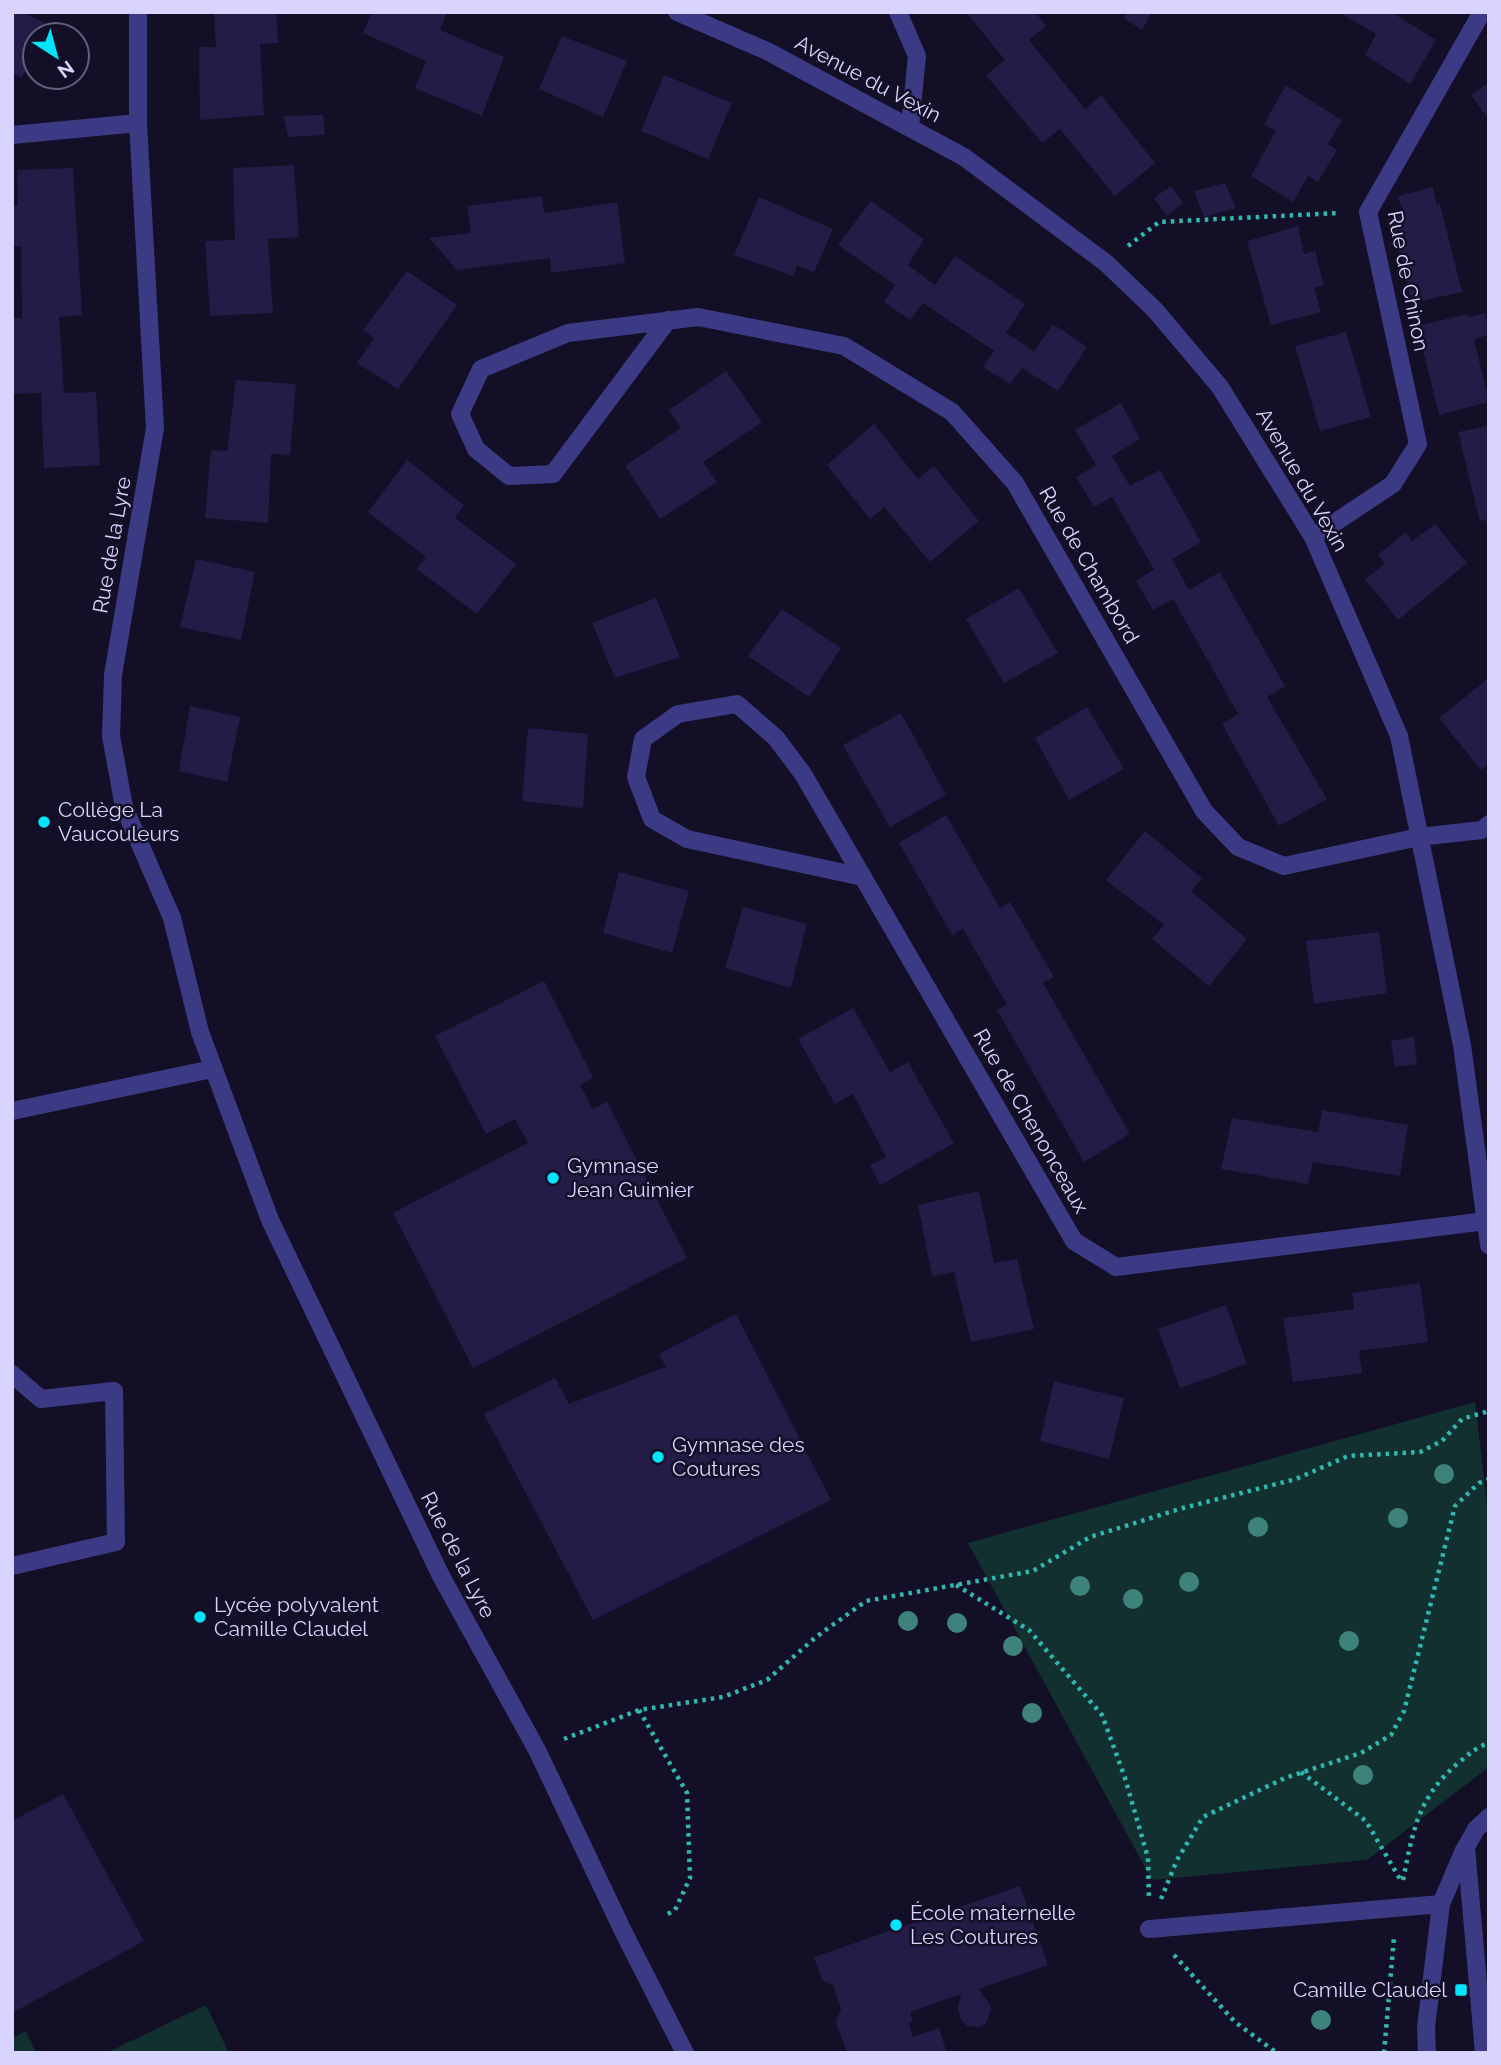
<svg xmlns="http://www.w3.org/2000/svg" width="1501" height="2065" viewBox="0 0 1501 2065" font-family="Raleway,sans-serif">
<rect width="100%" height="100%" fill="#130f26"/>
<path fill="#12302f" d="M1475,1402l14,119v246l-122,93 -215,20 -184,-337z
M206,2005l23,48h-123z
M26,2031l10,22h-24v-15z"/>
<path fill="#241b47" d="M12,12h10l23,11 -3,6 12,6h-19v42h24l-4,9 -31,-14 -2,6 -10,-5z
M214,12h62l2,31 -18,1 4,71 -64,5 -1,-73h17z
M372,12h75l-7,18 64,27 -22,59 -67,-28 11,-27 -63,-28z
M966,12h69l11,14 -17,14 56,69 16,-14 54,68 -40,33 -55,-67 -18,14 -56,-68 19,-15z
M1127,12h25l-10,18 -18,-12z
M1338,12h53l45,28 -26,44 -45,-29 11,-21z
M562,36l65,25 -24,56 -64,-28z
M664,75l68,28 -24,56 -67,-28z
M1489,83v37l-18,-25z
M1286,85l56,35 -14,24 9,6 -19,32 -10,-6 -15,26 -42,-26 25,-45 -12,-7z
M323,115l2,20 -37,2 -4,-21z
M294,165l5,72 -31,2 5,74 -63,3 -5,-75 30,-1 -2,-72z
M73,168l9,147 -23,2 5,76 32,-1 4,73 -56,3 -3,-75 -29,1v-76h10l-1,-72 -9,1v-41h6l-1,-36z
M1225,183l11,25 -32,9 -10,-26z
M1171,186l12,17 -16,13 -13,-18z
M1433,187l4,18 3,-1 22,88 -50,11 -22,-86 13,-3 -5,-18z
M542,196l2,17 73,-11 8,61 -74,10 -1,-15 -93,12 -28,-32 42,-5 -4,-27z
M759,197l74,32 -19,43 -17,-6 -4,10 -59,-21z
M871,201l53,38 -16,26 27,20 20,-29 70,48 -19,29 28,18 19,-27 34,23 -29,44 -36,-23 -12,16 -27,-17 11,-16 -71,-48 -13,17 -26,-18 11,-17 -57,-40z
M1298,226l6,28 11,-3 9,34 -10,3 7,24 -50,13 -24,-84z
M407,271l50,34 -59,84 -41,-26 17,-25 -11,-8z
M1485,313l4,22 -15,4 15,63 -50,13 -22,-89 50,-12 1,3z
M1346,332l25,85 -51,14 -25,-85z
M726,371l36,51 -59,40 14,20 -57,37 -35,-53 56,-38 -12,-18z
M236,380l60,4 -6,71 -19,-1 -3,69 -63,-5 6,-68 16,1z
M1121,403l19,36 -28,17 18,30 30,-16 41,72 -29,17 17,31 31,-18 65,114 -18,11 60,102 -48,27 -57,-102 16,-10 -65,-115 -20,11 -17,-29 18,-12 -42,-72 -18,10 -18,-30 20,-12 -21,-35z
M874,424l44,55 16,-13 45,55 -49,41 -46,-55 -14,12 -43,-54z
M1489,426v104h-1l-3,-11 -5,2 -22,-89z
M407,460l57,45 -9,13 61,46 -39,50 -60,-45 9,-12 -58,-45z
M1435,524l32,39 -69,57 -33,-41 20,-15 -7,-10 15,-11 12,-11 7,9z
M196,559l59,13 -14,68 -61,-13z
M1019,588l39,65 -54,30 -38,-64z
M656,598l24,59 -65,21 -23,-55z
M782,609l59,39 -32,49 -61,-41z
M1489,678v85l-8,7 -42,-52z
M190,706l50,11 -13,65 -48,-11z
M1087,707l37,62 -55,31 -34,-62z
M901,713l45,82 -56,32 -47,-82z
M528,728l60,6 -5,74 -61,-7z
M946,815l54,93 10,-6 44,75 -11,6 87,151 -46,28 -87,-152 10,-5 -44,-76 -11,6 -53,-92z
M1145,831l57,47 -11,13 56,48 -38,47 -57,-47 12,-14 -58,-45z
M619,872l70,19 -17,62 -69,-20z
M743,907l64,17 -16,64 -66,-20z
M1379,932l8,61 -73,11 -8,-63z
M544,981l49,96 -13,8 13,24 14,-7 80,156 -214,110 -80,-155 135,-70 -13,-24 -29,15 -51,-98z
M853,1008l37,64 18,-10 46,81 -74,42 -10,-20 16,-8 -33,-63 -18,10 -37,-65z
M1414,1037l3,27 -22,3 -4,-26z
M1322,1110l86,15 -8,51 -87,-14 -5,22 -87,-15 11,-51 86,14z
M979,1191l15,72 23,-4 17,70 -63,13 -17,-70 -22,4 -14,-71z
M1420,1283l8,59 -69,9 3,22 -69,9 -10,-64 71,-9 -2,-16z
M1226,1305l21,59 -67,24 -22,-59z
M736,1314l95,186 -238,120 -109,-206 71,-36 14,26 97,-37 -7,-13z
M1054,1381l70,17 -15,61 -69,-18z
M63,1794l81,147 -132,72v-192z
M1020,1886l28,79 -70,24 12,15 1,6 -5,13 -7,4 -12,-1 -6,-6 -3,-12 3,-14 -51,18 3,10 -4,1 4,14 26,-9 8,25h-100l-11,-31 5,-13 -8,-24 -11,-5 -8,-23z"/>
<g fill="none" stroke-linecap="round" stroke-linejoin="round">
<path stroke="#2fb8b0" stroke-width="4.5" stroke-dasharray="3.5 5" stroke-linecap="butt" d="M1128,246l31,-24 180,-9
M956,1585l73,45 73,85 23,63 23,80 1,42
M639,1710l48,83 3,85 -15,32 -11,6
M564,1739l75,-29 84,-13 44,-17 49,-43 50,-36 167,-30 57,-34 93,-29 113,-29 52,-23 72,-4 22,-11 20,-22 27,-8
M1301,1772l65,49 34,58
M1403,1880c10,-49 14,-81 54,-116 11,-9 19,-17 32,-21
M1161,1899l16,-39 26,-43 82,-39 76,-25 30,-18 13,-24 51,-205 24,-23 10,-4
M1174,1955l61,67 42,31
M1384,2053l10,-116"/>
<path stroke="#3d3a85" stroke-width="18" d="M12,1374l29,25 73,-8 2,151 -104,24
M1149,1929l292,-25
M1427,2053l-1,-26 15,-123 23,-54
M1484,2053l-18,-206 10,-18 13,-12"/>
<path stroke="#3d3a85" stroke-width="18" d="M138,12v111l17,305 -42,247 -2,61 13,71 48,111 28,114 70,188 171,356 96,174 87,183 61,120
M677,12l90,39 197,106 142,106 49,47 65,77 93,150 86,199 63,309 27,200
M898,12l19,44 -7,71
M12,135l126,-12
M668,320l-115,154 -44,2 -33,-27 -16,-35 21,-45 87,-36 130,-16 146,29 108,66 63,71 189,328 34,36 46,19 135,-29 63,-7 7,-6
M1313,537l80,-53 25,-40 -50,-232 114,-200
M863,877l-176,-38 -35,-20 -16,-42 7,-38 35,-25 59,-10 39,34 27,36 271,467 42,26 370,-46
M12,1111l200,-42"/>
</g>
<g fill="#3d827b">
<circle cx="1444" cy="1474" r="10"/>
<circle cx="1398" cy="1518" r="10"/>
<circle cx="1258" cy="1527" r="10"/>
<circle cx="1189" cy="1582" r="10"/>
<circle cx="1080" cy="1586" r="10"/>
<circle cx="1133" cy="1599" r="10"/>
<circle cx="908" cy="1621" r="10"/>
<circle cx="957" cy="1623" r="10"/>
<circle cx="1349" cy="1641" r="10"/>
<circle cx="1013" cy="1646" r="10"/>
<circle cx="1032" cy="1713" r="10"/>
<circle cx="1363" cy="1775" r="10"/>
<circle cx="1321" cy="2020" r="10"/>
</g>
<g fill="#00e5ff" stroke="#130f26" stroke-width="2.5">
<circle cx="44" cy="822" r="7"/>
<circle cx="553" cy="1178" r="7"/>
<circle cx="658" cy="1457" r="7"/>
<circle cx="200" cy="1617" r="7"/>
<circle cx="896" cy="1925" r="7"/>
<rect x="1454" y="1983" width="14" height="14" rx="3.5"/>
</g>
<g text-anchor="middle" stroke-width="5" stroke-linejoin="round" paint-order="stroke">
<g font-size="21" fill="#d9d4ff" stroke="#130f26">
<text transform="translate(868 79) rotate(28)" y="7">Avenue du Vexin</text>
<text transform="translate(1408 281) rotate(79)" y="7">Rue de Chinon</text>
<text transform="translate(1302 480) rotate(60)" y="7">Avenue du Vexin</text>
<text transform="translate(112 545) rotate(-80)" y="7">Rue de la Lyre</text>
<text transform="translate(1089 565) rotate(60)" y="7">Rue de Chambord</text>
<text transform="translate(1031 1121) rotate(60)" y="7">Rue de Chenonceaux</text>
<text transform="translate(458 1555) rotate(63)" y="7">Rue de la Lyre</text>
</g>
<g font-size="21" fill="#d9d4ff" stroke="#130f26" text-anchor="start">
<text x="58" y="817">Collège La<tspan x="58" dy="24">Vaucouleurs</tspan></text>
<text x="567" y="1173">Gymnase<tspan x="567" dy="24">Jean Guimier</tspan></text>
<text x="672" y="1452">Gymnase des<tspan x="672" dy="24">Coutures</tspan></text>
<text x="214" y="1612">Lycée polyvalent<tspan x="214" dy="24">Camille Claudel</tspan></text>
<text x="910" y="1920">École maternelle<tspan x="910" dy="24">Les Coutures</tspan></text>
<text x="1447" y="1997" text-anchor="end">Camille Claudel</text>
</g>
</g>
<rect width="1501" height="2065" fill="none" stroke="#d9d4ff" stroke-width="28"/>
<g transform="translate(56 56) rotate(144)"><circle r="33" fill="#130f26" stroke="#625e7d" stroke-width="2"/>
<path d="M0-5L12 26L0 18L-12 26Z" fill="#00e5ff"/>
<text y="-10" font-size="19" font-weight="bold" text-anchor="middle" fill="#d9d4ff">N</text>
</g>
</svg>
